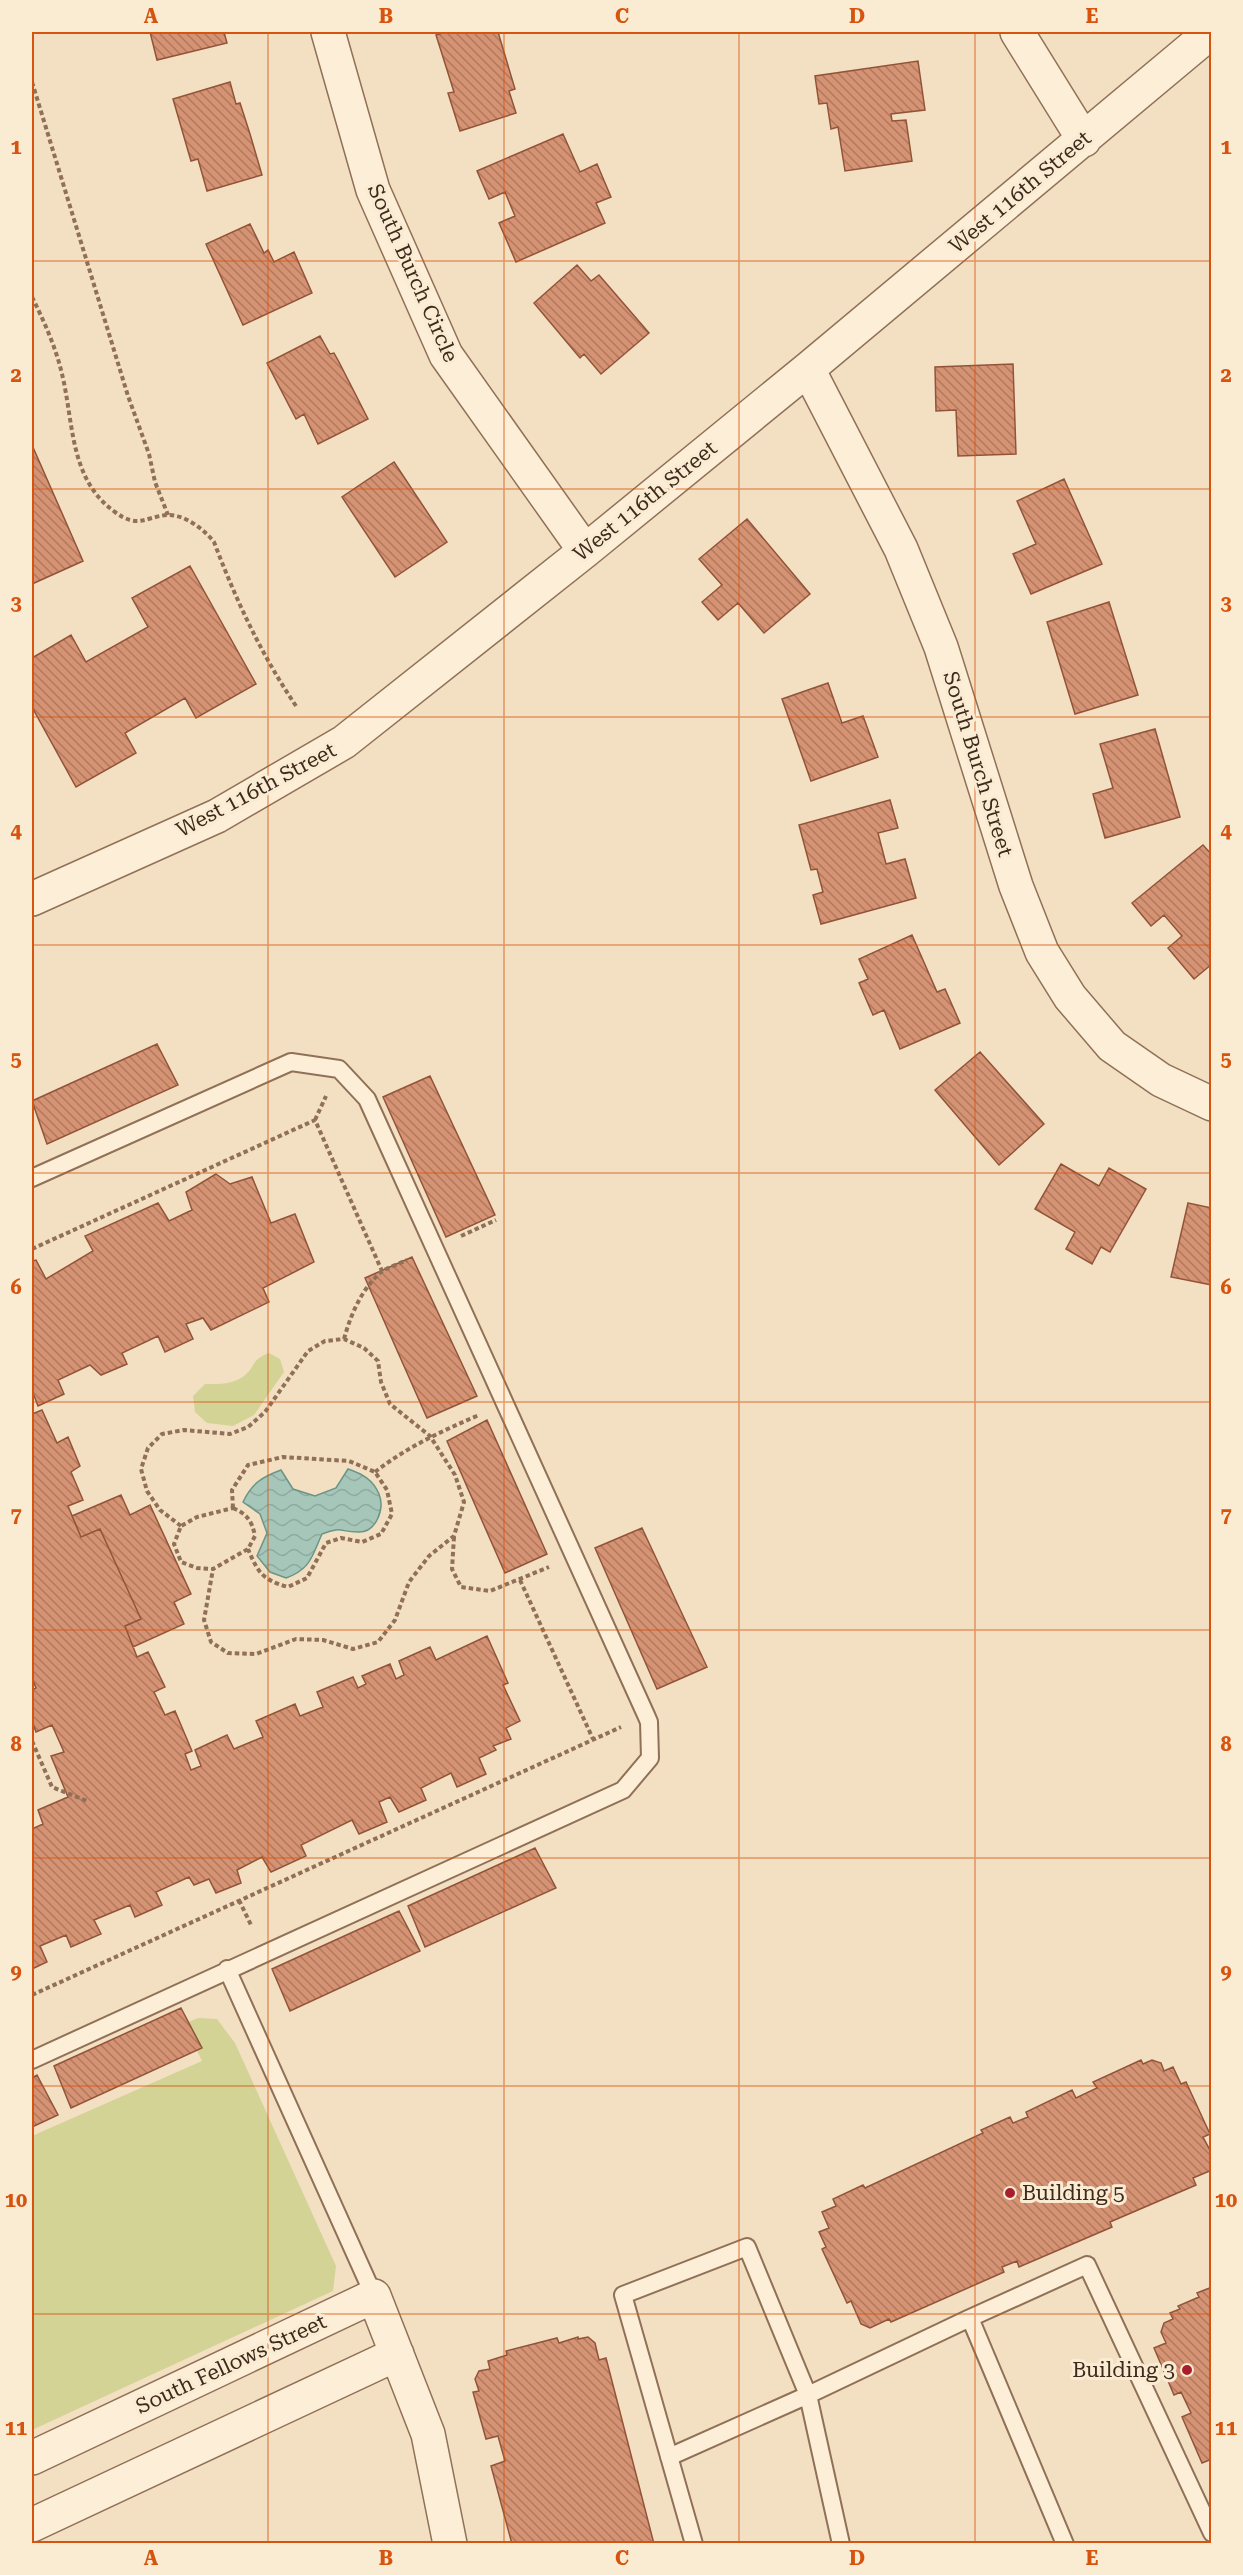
<svg xmlns="http://www.w3.org/2000/svg" width="1243" height="2575" viewBox="0 0 1243 2575" font-family="'Roboto Serif',serif">
<defs>
<pattern id="water-waves" width="16" height="10" patternUnits="userSpaceOnUse" patternTransform="scale(1.5)"><rect width="16" height="10" fill="#a5c6b9"/><path d="M0 5q4-4 8 0t8 0" fill="none" stroke="#8faa9f"/></pattern>
<pattern id="building-back-hatch" width="6" height="6" patternUnits="userSpaceOnUse" patternTransform="scale(1.5)"><rect width="6" height="6" fill="#d69374"/><path d="M-1 5l2 2M0 0l6 6M5-1l2 2" fill="none" stroke="#af785f"/></pattern>
</defs>
<rect width="100%" height="100%" fill="#f3e0c2"/>
<path fill="#d2d395" d="M269,1353l11,6 4,13 -30,43 -21,11 -26,-3 -12,-11 -2,-16 12,-12c13,0 27,1 39,-8 12,-9 6,-16 25,-23z
M198,2018l19,1 18,24 101,223 -3,25 -301,139v-294l170,-75 -18,-37z"/>
<path fill="url(#water-waves)" stroke="#6a9587" stroke-width="1.5" d="M348,1469c15,5 25,11 31,25 6,15 -3,39 -21,38 -19,0 -15,-6 -36,2 -10,22 -11,35 -36,44l-16,-6 -13,-16 10,-23 -7,-19 -17,-12c9,-19 19,-25 38,-32l12,19 22,7 21,-8z"/>
<path fill="url(#building-back-hatch)" stroke="#925439" stroke-width="1.5" d="M150,32h74l3,11 -70,17z
M446,32h52l17,57 -6,2 7,22 -56,18 -12,-38 6,-1 -18,-57z
M918,61l7,49 -34,4 1,7 14,-1 6,41 -67,10 -7,-44 -7,2 -4,-26 -8,1 -4,-28z
M230,82l6,22 4,-1 10,31 12,41 -55,16 -9,-32 -7,2 -18,-62z
M563,134l17,38 17,-8 14,33 -15,6 9,20 -89,39 -17,-39 16,-7 -10,-24 -16,7 -12,-28z
M250,224l14,29 4,-3 6,12 20,-10 18,41 -69,32 -37,-81z
M577,265l14,16 8,-6 50,58 -48,41 -17,-20 -4,4 -46,-55z
M320,336l10,18 4,-1 5,9 29,57 -50,25 -14,-30 -8,5 -29,-56z
M1013,364l3,90 -58,2 -2,-46 -20,1 -1,-44z
M32,445l51,116 -51,23z
M394,462l53,80 -52,35 -53,-80z
M1064,479l38,85 -71,30 -18,-40 23,-10 -19,-43z
M747,519l63,75 -46,39 -26,-30 -20,17 -16,-18 20,-17 -23,-26z
M190,566l66,118 -60,34 -11,-20 -60,35 11,20 -60,34 -44,-80v-49l39,-23 15,27 62,-35 -16,-29z
M1109,602l29,93 -63,19 -28,-92z
M828,683l14,40 21,-7 15,41 -67,24 -29,-82z
M1155,729l25,88 -75,21 -12,-44 20,-6 -13,-44z
M890,800l8,28 -20,5 8,31 19,-5 11,39 -95,26 -8,-29 10,-3 -6,-23 -6,1 -12,-45z
M1203,845l9,10v109l-18,15 -26,-31 14,-12 -18,-21 -13,11 -19,-23z
M912,935l25,57 8,-3 15,34 -60,26 -16,-39 -11,5 -14,-32 9,-4 -9,-20z
M157,1044l21,41 -131,59 -15,-43z
M980,1052l64,72 -45,41 -64,-75z
M430,1076l65,139 -49,22 -63,-140z
M1061,1164l38,22 10,-18 37,21 -36,63 -9,-5 -9,17 -26,-15 9,-17 -40,-23z
M216,1174l14,10 22,-7 19,46 24,-9 19,48 -51,26 6,14 -58,28 -8,-12 -17,6 7,15 -28,13 -7,-16 -36,17 5,11 -26,11 -11,-10 -32,15 6,14 -26,12 -5,-13 -1,1v-133l4,-1 10,19 47,-28 -8,-15 73,-33 11,18 23,-11 -6,-18z
M1188,1203l24,5v77l-41,-8z
M412,1257l65,139 -50,22 -62,-140z
M42,1410l15,33 11,-6 12,29 -9,6 12,28 -15,6 13,31 19,-8 41,90 -16,7 12,31 11,-5 17,35 -11,5 11,23 10,-4 17,40 -7,3 6,16 10,-4 -6,-16 32,-15 7,14 29,-12 -7,-16 39,-17 5,12 23,-9 -6,-15 36,-15 5,11 8,-4 -4,-8 28,-12 6,15 8,-4 -5,-14 31,-14 6,13 51,-24 21,47 -5,2 17,36 -14,7 5,11 -18,7 3,4 -17,8 7,16 -29,13 -6,-14 -30,15 5,12 -27,12 -9,-15 -11,5 8,20 -28,12 -7,-14 -51,25 5,11 -35,16 -9,-15 -25,13 4,13 -25,10 -7,-14 -15,6 -5,-8 -33,15 6,13 -27,12 -5,-12 -36,15 7,14 -30,13 -5,-12 -26,11 7,16 -15,7v-140l11,-5 -5,-14 30,-13 -17,-41 13,-4 -12,-27 -16,7 -4,-11v-31l4,-2 -4,-10v-264z
M487,1420l60,134 -42,19 -58,-132z
M121,1495l9,20 20,-10 41,89 -17,8 10,22 -51,23 -8,-21 16,-7 -41,-90 -19,8 -9,-21z
M642,1528l65,139 -50,22 -62,-141z
M535,1848l21,40 -131,59 -17,-41z
M399,1911l21,40 -130,60 -18,-42z
M181,2008l21,40 -131,60 -17,-42z
M1141,2060l2,4 9,-4 9,3 3,8 9,-4 8,17 5,-2 24,52 -7,3 9,17v16l-19,8 3,7 -86,37 2,5 -93,40 -2,-6 -15,6 2,5 -113,50 -2,-3 -19,9 -9,-4 -10,-23 -4,2 -25,-54 4,-2 -7,-15 10,-4 -7,-16 14,-6 -3,-7 30,-14 2,3 118,-55 -2,-3 29,-13 3,6 15,-6 -2,-5 46,-22 4,8 21,-10 -4,-6z
M37,2075l21,40 -26,12v-49z
M1212,2287v172l-10,4 -20,-46 9,-4 -10,-21 -7,3 -20,-47 12,-5 -5,-11 3,-9 9,-4 -3,-6 10,-4 -2,-3 21,-9 -2,-4z
M578,2337v2l10,-2 7,6 4,17 7,-2 48,186h-142l-21,-78 14,-5 -7,-25 -12,3 -13,-47 6,-1 -4,-12 4,-8 11,-2 -2,-8 19,-6 -1,-4 51,-13 2,5z"/>
<g fill="none" stroke-linecap="round" stroke-linejoin="round">
<defs>
<path id="service" d="M32,1178l259,-116 48,7 28,30 279,616 3,7 1,36 -27,32 -591,270
M227,1969l147,327
M970,2318l117,-53 125,268
M669,2457l139,-62 162,-77 95,226
M694,2544l-71,-249 124,-48 61,148 33,149"/>
<path id="minor" d="M328,32l45,158 73,165 139,196
M1017,32l67,108
M808,369l93,180 40,98 75,239 26,66 28,45 42,49 49,34 51,24
M32,899l185,-83 127,-74 241,-191 223,-182 403,-337
M32,2458l342,-162 54,138 22,110
M32,2525l365,-171"/>
</defs>
<use href="#service" stroke="#907057" stroke-width="20"/>
<use href="#minor" stroke="#907057" stroke-width="36"/>
<path stroke="#907057" stroke-width="4" stroke-dasharray="4.5 3" stroke-linecap="butt" d="M32,82l96,314 21,58 6,28 13,33
M32,297c12,24 24,51 30,77 12,49 7,105 53,138 23,17 30,5 52,3 17,-1 37,14 47,27 22,58 47,112 82,164
M315,1120l11,-24
M461,1236l35,-16
M32,1249l283,-129 67,151
M344,1339c7,-25 17,-49 37,-67 7,-5 18,-8 26,-12
M375,1472c32,-25 67,-41 104,-57
M233,1508l-1,-18 16,-25 35,-8 66,4 26,11 12,18 5,24 -11,20 -19,8 -21,-4 -15,5 -19,35 -19,9c-25,-7 -30,-14 -40,-38
M233,1508c14,6 19,13 22,28l-7,13 -35,20 -16,-1 -16,-6 -7,-18 7,-18 16,-9z
M181,1526l-21,-16 -13,-19 -6,-22 7,-21 14,-14 22,-4 46,4 18,-7 17,-15 43,-61 17,-10 19,-2 20,9 14,13 3,21 9,22 40,32 25,39 9,27 -10,34 -25,20 -20,26 -14,38 -17,22 -25,7 -30,-9 -27,-1 -40,15 -28,-1 -17,-11 -7,-22 9,-51
M454,1537l-2,32 9,18 29,4 59,-24
M520,1580l73,159
M32,1741l20,46 35,14
M239,1900l13,27
M32,1995l589,-268"/>
<use href="#service" stroke="#fdeed7" stroke-width="16"/>
<use href="#minor" stroke="#fdeed7" stroke-width="33"/>
</g>
<path fill="none" stroke="#d7540e" stroke-width="1.5" stroke-opacity="0.55" d="M268,32v2512M504,32v2512M739,32v2512M975,32v2512M32,261h1180M32,489h1180M32,717h1180M32,945h1180M32,1173h1180M32,1402h1180M32,1630h1180M32,1858h1180M32,2086h1180M32,2314h1180"/>
<g fill="#a71f2d" stroke="#faebd3" stroke-width="2">
<circle cx="1010" cy="2193" r="6"/>
<circle cx="1187" cy="2370" r="6"/>
</g>
<g text-anchor="middle" stroke-width="6" stroke-linejoin="round" paint-order="stroke">
<g font-size="21" fill="#3e2a1d" stroke="#faebd3">
<text transform="translate(1020 192) rotate(-40)" y="7">West 116th Street</text>
<text transform="translate(413 273) rotate(66)" y="7">South Burch Circle</text>
<text transform="translate(645 501) rotate(-39)" y="7">West 116th Street</text>
<text transform="translate(978 764) rotate(73)" y="7">South Burch Street</text>
<text transform="translate(256 790) rotate(-28)" y="7">West 116th Street</text>
<text transform="translate(231 2364) rotate(-25)" y="7">South Fellows Street</text>
</g>
<g font-size="21" fill="#3e2a1d" stroke="#faebd3" text-anchor="start">
<text x="1022" y="2200">Building 5</text>
<text x="1175" y="2377" text-anchor="end">Building 3</text>
</g>
</g>
<rect width="1243" height="2575" fill="none" stroke="#faebd3" stroke-width="66"/>
<rect x="33" y="33" width="1177" height="2509" fill="none" stroke="#d7540e" stroke-width="2"/>
<g font-size="20" text-anchor="middle" font-weight="bold" fill="#d7540e">
<text x="151" y="23">A</text>
<text x="386" y="23">B</text>
<text x="622" y="23">C</text>
<text x="857" y="23">D</text>
<text x="1092" y="23">E</text>
<text x="16" y="154">1</text>
<text x="1226" y="154">1</text>
<text x="16" y="382">2</text>
<text x="1226" y="382">2</text>
<text x="16" y="610">3</text>
<text x="1226" y="610">3</text>
<text x="16" y="838">4</text>
<text x="1226" y="838">4</text>
<text x="16" y="1066">5</text>
<text x="1226" y="1066">5</text>
<text x="16" y="1294">6</text>
<text x="1226" y="1294">6</text>
<text x="16" y="1522">7</text>
<text x="1226" y="1522">7</text>
<text x="16" y="1751">8</text>
<text x="1226" y="1751">8</text>
<text x="16" y="1979">9</text>
<text x="1226" y="1979">9</text>
<text x="16" y="2207">10</text>
<text x="1226" y="2207">10</text>
<text x="16" y="2435">11</text>
<text x="1226" y="2435">11</text>
<text x="151" y="2565">A</text>
<text x="386" y="2565">B</text>
<text x="622" y="2565">C</text>
<text x="857" y="2565">D</text>
<text x="1092" y="2565">E</text>
</g>
</svg>
